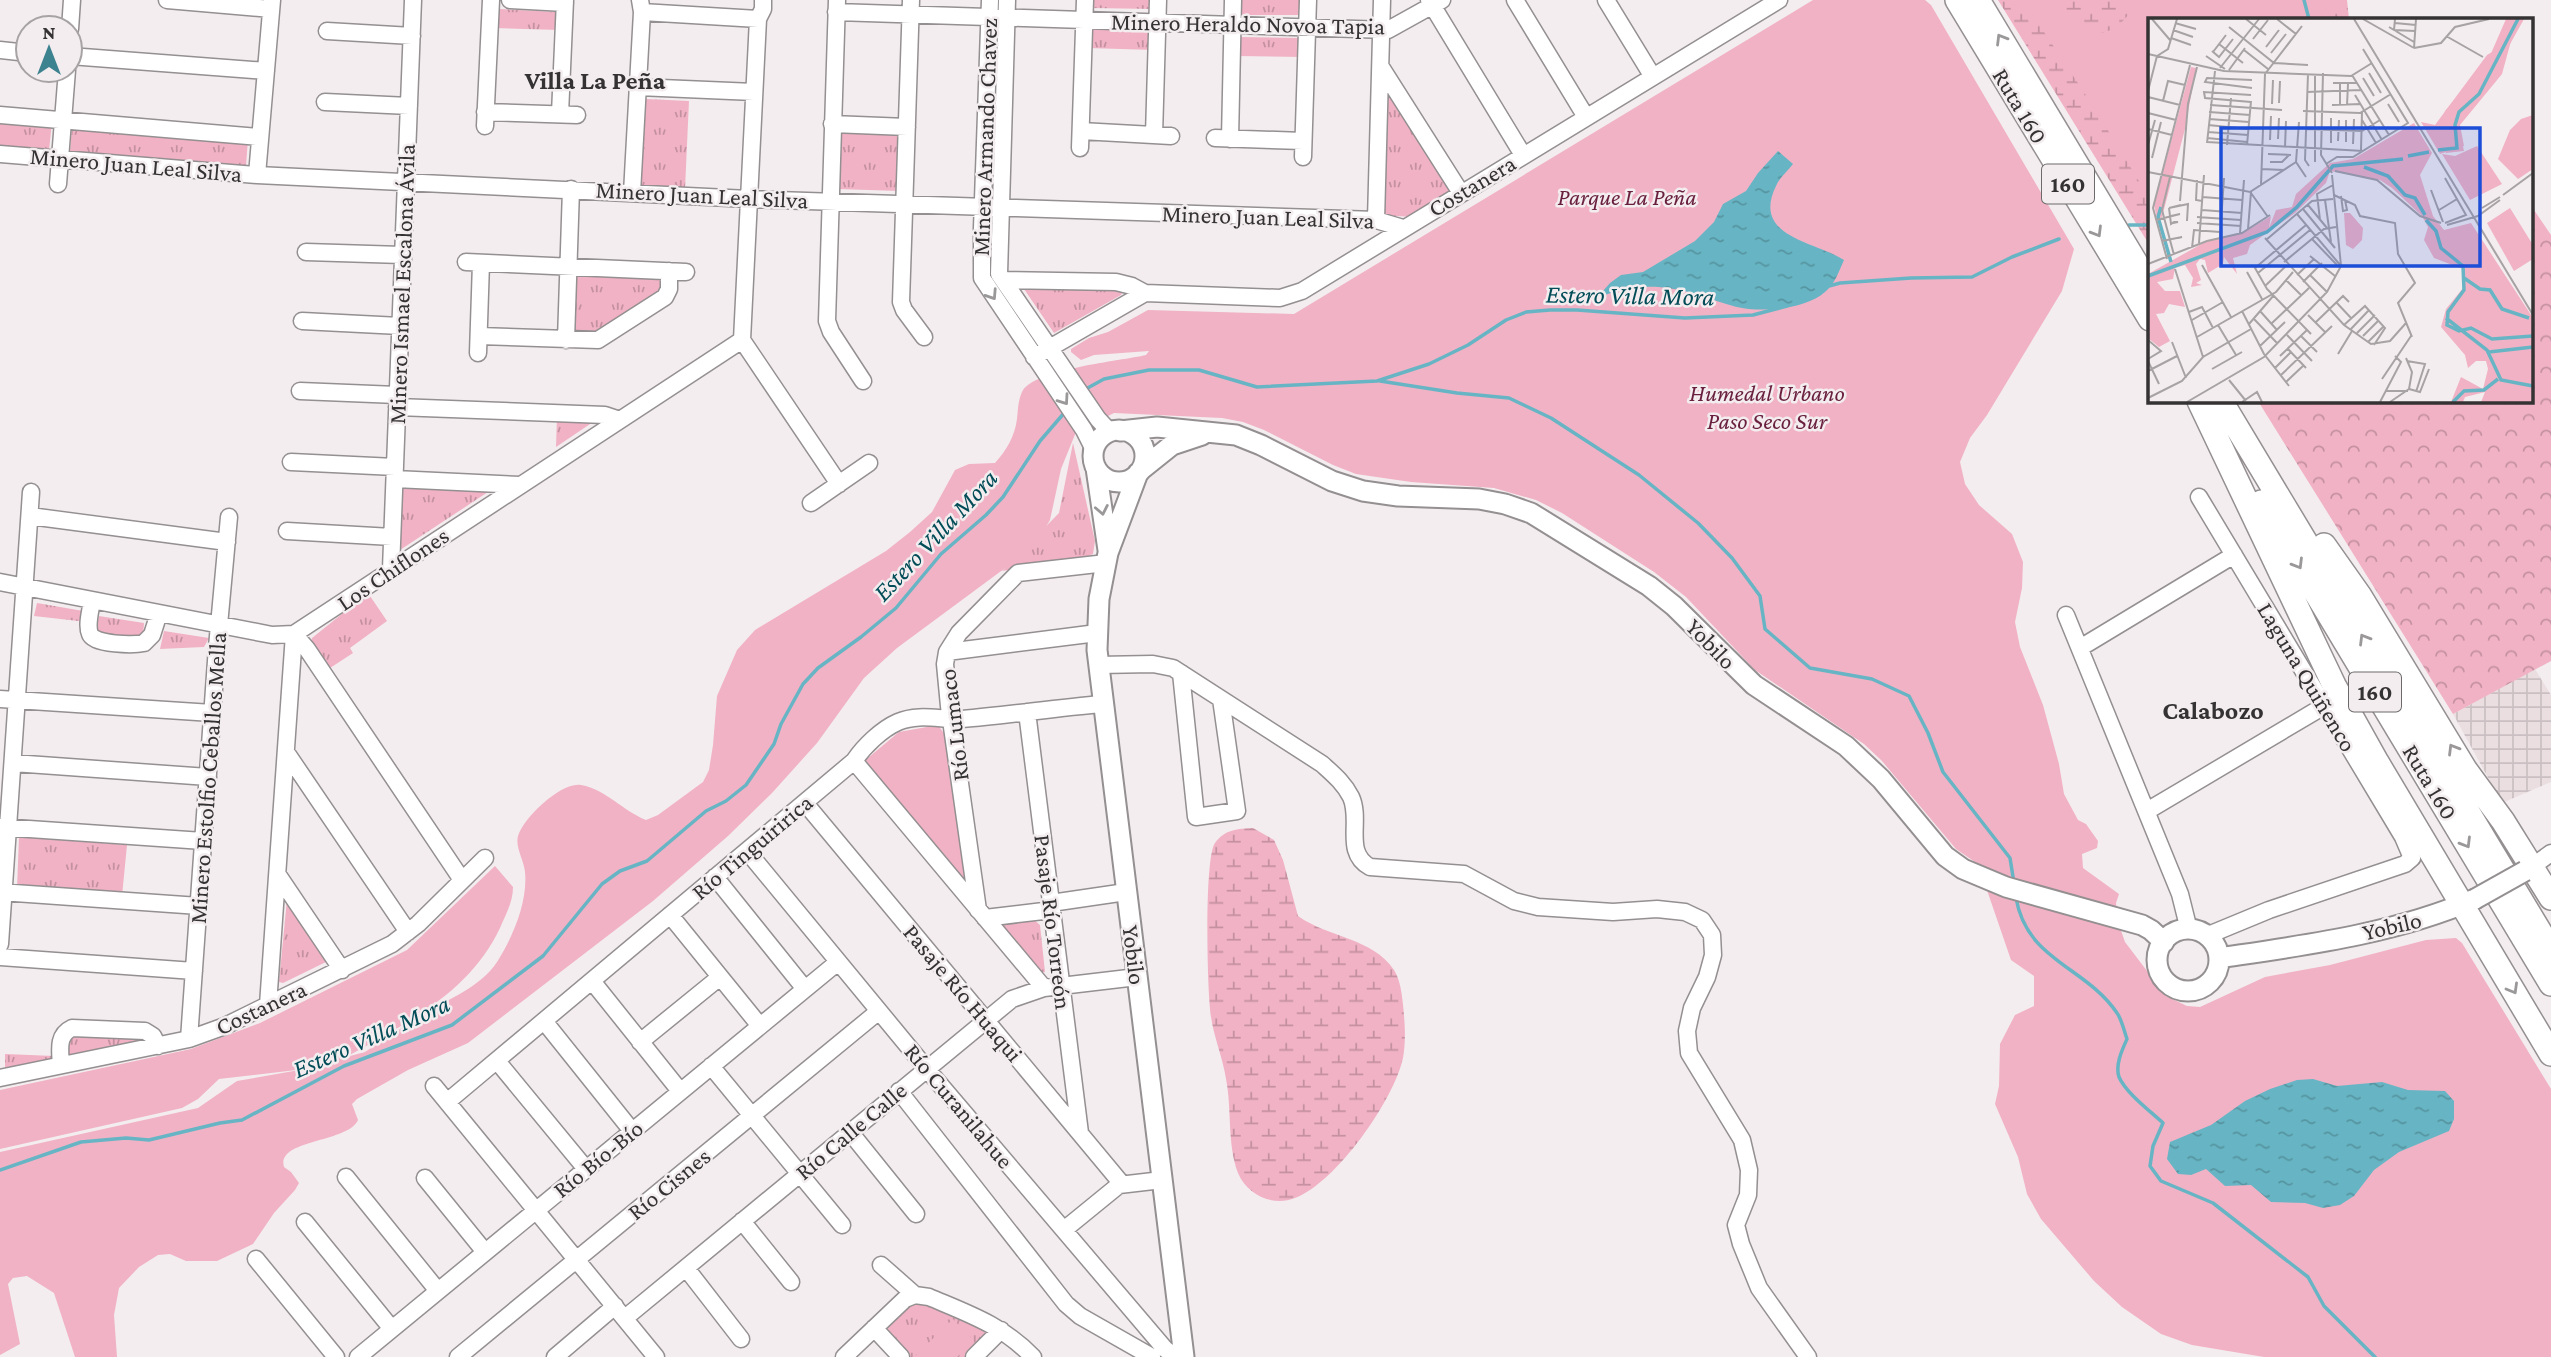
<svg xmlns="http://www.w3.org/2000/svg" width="2551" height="1357" viewBox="0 0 2551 1357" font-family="'Crimson Pro',serif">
<defs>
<pattern id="industrial-grid" width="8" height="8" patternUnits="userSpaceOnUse" patternTransform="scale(1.75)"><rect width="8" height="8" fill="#ebdee1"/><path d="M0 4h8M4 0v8" fill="none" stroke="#cabfc2"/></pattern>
<pattern id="grass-tufts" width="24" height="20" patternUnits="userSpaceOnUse" patternTransform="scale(1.75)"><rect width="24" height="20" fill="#f1b2c5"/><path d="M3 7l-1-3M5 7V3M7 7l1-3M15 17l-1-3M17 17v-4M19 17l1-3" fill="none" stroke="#c491a1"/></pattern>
<pattern id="forest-crowns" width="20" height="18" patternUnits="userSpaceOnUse" patternTransform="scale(1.75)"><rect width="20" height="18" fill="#f1b2c5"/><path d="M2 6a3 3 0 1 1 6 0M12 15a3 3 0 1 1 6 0" fill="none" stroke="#c491a1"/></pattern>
<pattern id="wetland-marsh" width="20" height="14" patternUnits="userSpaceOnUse" patternTransform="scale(1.75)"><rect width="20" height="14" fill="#f1b2c5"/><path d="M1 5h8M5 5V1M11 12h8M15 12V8" fill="none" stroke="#c491a1"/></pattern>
<pattern id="water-ripples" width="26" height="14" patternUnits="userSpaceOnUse" patternTransform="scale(1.75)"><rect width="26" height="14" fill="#67b5c4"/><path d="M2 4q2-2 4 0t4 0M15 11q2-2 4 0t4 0" fill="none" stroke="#5694a0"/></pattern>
</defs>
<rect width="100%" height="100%" fill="#f3edef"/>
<path fill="url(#industrial-grid)" d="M2535,669l16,26v87l-49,21 -49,-89z"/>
<path fill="url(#grass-tufts)" d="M1089,0h67l-3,9 -63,-1z
M1237,0h67l-3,15h-62z
M499,9l58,3 3,18 -66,-2 1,-17z
M1090,29l63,2 2,19 -68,-2z
M1239,37l62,1 2,19 -67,-1z
M1385,85l67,106 -39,26 -32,-2z
M646,99l43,2 -4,88 -44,-2z
M0,118l52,4 -3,28 -49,-4z
M72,125l176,14 -2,27 -176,-14z
M839,133l63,2 -2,56 -63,-2z
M576,271l84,4 5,14 -66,46 -25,-3z
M1113,286l9,7 -1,2 -67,38 -30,-44 3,-2z
M557,416l42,2 -43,29z
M1073,443l22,98 -2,13 -9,4 -82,13 57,-58z
M403,487l88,3 -91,60z
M368,593l19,28 -37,27 3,5 -26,17 -17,-24 2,-8z
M37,603l52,9 -2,10 -53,-6z
M99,616l45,7 -1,14 -48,-2z
M164,631l45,7 -5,9 -44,2z
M19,837l108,8 -5,51 -105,-8z
M287,899l41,62 -45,22 -4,-1z
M1033,919l7,6 5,47 -10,2 -35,-51z
M145,1034v6l-78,16v-21z
M5,1054l49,2v5l-43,10 -6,-3z
M920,1301l67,30 2,3 -21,23h-61l-22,-22v-10l18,-19z"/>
<path fill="url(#forest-crowns)" d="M2532,207l19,28v426l-98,53 -195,-313h274z"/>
<path fill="url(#wetland-marsh)" d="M1998,0h349l2,19h-199v227z
M1253,828l21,12 9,20 15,56c31,22 75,22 96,54 6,9 8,24 9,35 2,18 3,36 0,53 -9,42 -67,125 -108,140 -22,9 -48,-3 -57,-25 -11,-29 -6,-64 -12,-94 -3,-21 -12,-41 -15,-62 -4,-25 -7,-159 4,-174 10,-14 23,-14 38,-15z"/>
<path fill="#f1b2c5" d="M1813,0h112l6,5 143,244 -12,42 -75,124 -17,23 -10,24 5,22 14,21 33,29 11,28 -1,26 -7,34 5,25 23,58 16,59 5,30 14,26 8,4 12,17 -1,7 -15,6 1,14 36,26 -3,9 2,19 7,20 41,54 21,10 13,1 65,-30 65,-12 96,-25 30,-2 6,5 89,146v268h-287l-72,-12 -31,-11 -39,-27 -28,-26 -53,-62 -14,-25 -9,-37 -23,-53 4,-18 1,-42 15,-29 19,-9v-30l-23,-16 -33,-96 -22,-15 -74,-88 -18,-17 -109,-74 -69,-73 -32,-25 -92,-59 -26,-13 -42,-12 -83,-6 -55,-8 -23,-9 -69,-35 -21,-8 -21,-4 -108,-5 -38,19 -15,37 -11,51 -13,22 -25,21 -115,85 -33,30 -47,65 -45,50 -44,43 -75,65 -185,142 -60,27 -51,29 -5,5 6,16c-10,23 -82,19 -74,47l7,5 8,11 -4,7 -21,23 -21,31 -36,17h-31l-16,-7 -12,1 -19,12 -20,21 -5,27 3,42h-42l-21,-64 -27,-17 -14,2 -5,6 12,60 -20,11v-203l198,-44 39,-27 68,-12 -86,10 -21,20 -16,9 -182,41v-59l191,-41 69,-26 147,-73 88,-84 18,21c0,15 -7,27 -13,41 -30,64 -94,96 -154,129l19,-5c20,-13 39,-26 59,-38 24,-15 57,-27 73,-52 16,-25 31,-61 28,-90 -1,-12 -10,-24 -7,-36 5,-18 44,-55 63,-51 26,5 42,26 65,35l12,-5 45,-33 6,-12 4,-25 4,-49 20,-46 18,-20 131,-79 24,-19 22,-20 23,-42 14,-6 26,-1c11,-12 20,-27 22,-44 1,-8 1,-19 5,-27 11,-23 99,-31 124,-37l3,-4 -55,4 -13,5 -10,-8v-3l18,-11 19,-6 40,-22 146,4z
M2023,0h27l50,33c20,-3 28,-18 39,-33h186v7l7,12h-182v180l-57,-93z
M938,725l8,11 20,149 -103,-123 36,-30z
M953,1319l21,22 -17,16h-43z"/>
<path fill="url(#water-ripples)" d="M1778,151l15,13c-5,7 -14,14 -17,22 -25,51 39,55 68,74 -5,11 -9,24 -19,32 -19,17 -60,20 -83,16 -17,-3 -31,-10 -47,-14 -32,-10 -70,-11 -100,6l15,-17 11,-8 22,-3 52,-31 19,-19 9,-18 23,-13 12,-18z
M2313,1079l24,7 45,-4 26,8 37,1 9,10v18l-5,12 -50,21 -25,18 -20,26 -14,9 -17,3 -18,-5 -34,-1 -20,-17 -26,1 -19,-17 -15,6 -13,-1 -11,-15 3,-17 41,-17 34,-24 25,-12 27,-9z"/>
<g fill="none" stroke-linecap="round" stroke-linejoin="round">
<path stroke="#67b5c4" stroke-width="3.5" d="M2304,0l5,19
M2129,225h21
M1829,286l11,-3 71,-5 61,-1 40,-20 47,-18
M1380,381l77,12 52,5 42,20 88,57 59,48 34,35 28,38 5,33 45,39 62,11 37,17 19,37 15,39 67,86 4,25
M1084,390l20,-11 45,-9h50l58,17 120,-6 52,-17 39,-19 38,-25 20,-8 24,-2h27l108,8 68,-3 34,-9
M2016,898c11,63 69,68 101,115 5,7 7,18 10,26 -5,11 -12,26 -8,38 7,16 31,34 44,46l-10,23 -3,20 11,15 52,22 95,74 16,29 51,51
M0,1170l81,-28 45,-4 23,2 71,-17 22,-3 102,-54 108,-41 91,-69 59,-72 18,-13 27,-10 59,-50 20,-10 20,-16 28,-41 7,-20 22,-40 15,-16 43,-31 35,-29 45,-54 45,-39 17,-18 37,-56 25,-29"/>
<defs>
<path id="minor" d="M167,0l104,9
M510,0l55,3
M763,0v9l-5,10 -16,321 97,144
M837,0l-10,321 4,11 32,49
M911,0l-10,302 3,8 20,27
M990,0l-8,228v50l102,152 10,20
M1007,0l-8,274 99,145 12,13
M1429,0l94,155
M1515,0l71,117
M1606,0l47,77
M642,12l116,7
M836,12l552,18 54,-30
M70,29l2,-29
M327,31l85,5
M0,50l28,3
M70,56l196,15
M1381,67l80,126
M638,87l116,5
M325,102l84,4
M485,112l92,3
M560,114l5,-114
M0,115l260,22
M832,124l75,3
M485,126l6,-126
M1081,131l90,5
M1154,135l4,-135
M1215,138l88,3
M1230,139l3,-139
M1080,148l5,-148
M0,154l257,21 492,24 627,21 27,8
M1303,157l5,-157
M257,175l15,-175
M58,184l9,-114
M632,193l10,-181 -2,-12
M1376,220l6,-220
M306,252l96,3
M466,262l220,10
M1003,280l113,2 16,4 13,7
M302,321l98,5
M479,336l119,4 67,-43 4,-8v-18
M566,340l5,-151
M478,353l3,-90
M1034,357l111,-64 135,5 22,-7 477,-291
M300,391l97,4
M397,407l208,8 15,5
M291,462l104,5
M395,479l125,6
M2199,497l204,340 9,21 -7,6 -136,46 -63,26
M811,503l58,-40
M30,516l197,26
M287,531l105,6
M391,569l22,-569
M0,582l272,53 22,-1 448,-294
M92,600c-1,9 -6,25 -2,34 4,11 44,11 54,9l8,-8 7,-22
M2066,615l114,279 9,36
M294,634l13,15 155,231
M2080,648l154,-93
M947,652l150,-19
M1098,665l55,-1 20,4 149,96c11,10 22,19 29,33 11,24 -8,55 19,70l94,7 50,27 24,6 75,5 44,-3 28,3 17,8 10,15 1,20 -6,22 -15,31 -5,23 2,22 53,87 7,30 -1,25 -12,30 5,19 18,44 49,69
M1181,673l15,144 41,-6 -16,-112
M0,699l212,14
M1027,712l53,421
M286,752l122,180
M854,761l190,227
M13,763l195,14
M805,803l317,381
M2147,811l177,-105
M0,827l203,14
M747,851l179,217 239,281 11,8
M2533,866l18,-13
M278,875l64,95
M715,877l90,112
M0,892l199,14
M1051,903l75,-11
M978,910l-29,-204 -4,-42 2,-12 12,-19 59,-60 88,-10
M670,915l90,111
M985,918l67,-8
M0,944l31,-452
M0,957l194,14
M592,981l88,110
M268,1005l26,-371
M544,1021l88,110
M189,1039l28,-392 12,-130
M640,1042l80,-65
M497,1061l89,108
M61,1065c-1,-15 -4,-30 11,-37l73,3 8,5 5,10
M711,1066l131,159
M0,1078l189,-39 36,-13 167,-82 26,-20 67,-66
M434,1086l222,271
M899,1091l167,213 14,12 72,41
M447,1102l407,-341c10,-15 28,-32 44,-39 21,-9 43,-2 64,-3 47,-4 93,-11 140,-15
M850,1132l66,82
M346,1177l92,114
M425,1178l60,74
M742,1221l49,61
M305,1222l87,107
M1065,1229l54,-44 43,-5
M256,1259l80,98
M881,1265l34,30
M686,1268l55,71
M625,1318l387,-319 32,-11 93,-11
M874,1328l27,29
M358,1357l480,-395
M458,1357l421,-346
M555,1357l60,-51
M844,1357l61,-58 10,-4 14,2c40,17 73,28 104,60
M974,1357l27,-27"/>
<path id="major" d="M1093 456a26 26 0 1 1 52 0a26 26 0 1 1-52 0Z
M1120,431l37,-4 79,8 25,10 71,36 31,10 35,5 81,3 26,5 26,9 118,73 25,20 80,79 92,61 35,33 64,77 18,13 43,18 136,38 9,5 13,12
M1096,468l12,82
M1142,469l30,-24 30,-10
M1138,473l-30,80 -9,46 -2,51 87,707
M2157 960a31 31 0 1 1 62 0a31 31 0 1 1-62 0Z
M2219,958c87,-13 175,-24 256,-59"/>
<path id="highway" d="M1957,0l193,319
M1978,0l172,286
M2199,401l135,284 43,77 174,292
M2221,401l330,549
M2261,502l290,482
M2324,545l36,51 105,173 38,52 48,77"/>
</defs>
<use href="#minor" stroke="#948f90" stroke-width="19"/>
<use href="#major" stroke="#948f90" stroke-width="23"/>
<use href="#highway" stroke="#948f90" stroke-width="26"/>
<use href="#minor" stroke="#fff" stroke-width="16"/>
<use href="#major" stroke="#fff" stroke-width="19"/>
<use href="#highway" stroke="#fff" stroke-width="23"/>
<defs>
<path id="major-bridge" d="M2475,899l50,-28"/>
</defs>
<use href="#major-bridge" stroke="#948f90" stroke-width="23" stroke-linecap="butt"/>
<use href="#major-bridge" stroke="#fff" stroke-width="19"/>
</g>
<defs><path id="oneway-chevron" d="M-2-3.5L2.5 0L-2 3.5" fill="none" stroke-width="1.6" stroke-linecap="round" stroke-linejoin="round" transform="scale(1.75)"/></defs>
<g stroke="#9a9899">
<use href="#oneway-chevron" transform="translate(2001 39) rotate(-121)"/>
<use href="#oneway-chevron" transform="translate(2097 232) rotate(59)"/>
<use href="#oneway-chevron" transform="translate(992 295) rotate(57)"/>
<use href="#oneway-chevron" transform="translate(1064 400) rotate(55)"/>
<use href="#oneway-chevron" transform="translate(1102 510) rotate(79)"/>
<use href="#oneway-chevron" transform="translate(2298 564) rotate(59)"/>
<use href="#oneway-chevron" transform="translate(2364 639) rotate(-121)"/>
<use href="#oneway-chevron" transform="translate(2453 749) rotate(-121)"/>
<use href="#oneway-chevron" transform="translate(2466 843) rotate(59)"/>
<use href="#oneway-chevron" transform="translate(2513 989) rotate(60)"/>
</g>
<g text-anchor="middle" stroke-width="5" stroke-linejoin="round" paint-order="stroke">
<g fill="#f3edef" stroke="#6d6a6b" stroke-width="2">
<rect x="2042" y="164.5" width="52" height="39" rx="5"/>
<rect x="2349" y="672.5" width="52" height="39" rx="5"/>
</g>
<g font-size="23" font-weight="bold" fill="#343233">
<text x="2068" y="192">160</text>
<text x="2375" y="700">160</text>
</g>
<g font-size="24" fill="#343233" stroke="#f3edef">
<text transform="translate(1248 24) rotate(1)" y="8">Minero Heraldo Novoa Tapia</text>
<text transform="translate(2020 106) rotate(59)" y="8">Ruta 160</text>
<text transform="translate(985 137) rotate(-88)" y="8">Minero Armando Chavez</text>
<text transform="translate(136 165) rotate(5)" y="8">Minero Juan Leal Silva</text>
<text transform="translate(1472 186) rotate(-31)" y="8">Costanera</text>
<text transform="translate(702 195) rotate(3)" y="8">Minero Juan Leal Silva</text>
<text transform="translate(1268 217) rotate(2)" y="8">Minero Juan Leal Silva</text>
<text transform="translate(402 284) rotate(-88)" y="8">Minero Ismael Escalona Ávila</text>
<text transform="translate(393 569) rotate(-34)" y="8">Los Chiflones</text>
<text transform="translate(1711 644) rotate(46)" y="8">Yobilo</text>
<text transform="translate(2307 677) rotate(59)" y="8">Laguna Quiñenco</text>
<text transform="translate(954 725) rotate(-97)" y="8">Río Lumaco</text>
<text transform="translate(208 778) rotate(-86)" y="8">Minero Estolfio Ceballos Mella</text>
<text transform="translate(2430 782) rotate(59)" y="8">Ruta 160</text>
<text transform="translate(752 847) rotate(-40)" y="8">Río Tinguiririca</text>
<text transform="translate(1053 922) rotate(83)" y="8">Pasaje Río Torreón</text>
<text transform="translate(2392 926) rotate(-13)" y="8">Yobilo</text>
<text transform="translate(1134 955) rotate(83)" y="8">Yobilo</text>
<text transform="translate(963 993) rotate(50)" y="8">Pasaje Río Huaqui</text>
<text transform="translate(261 1008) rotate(-25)" y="8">Costanera</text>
<text transform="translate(959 1106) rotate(50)" y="8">Río Curanilahue</text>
<text transform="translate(851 1131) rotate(-40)" y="8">Río Calle Calle</text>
<text transform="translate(598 1159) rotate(-39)" y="8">Río Bío-Bío</text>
<text transform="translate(669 1184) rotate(-39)" y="8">Río Cisnes</text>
</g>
<g font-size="24" font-style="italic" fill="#681e3c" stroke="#f3edef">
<text x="1627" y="205">Parque La Peña</text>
<text x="1767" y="401">Humedal Urbano<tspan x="1767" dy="28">Paso Seco Sur</tspan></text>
</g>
<g font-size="26" font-weight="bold" fill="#343233" stroke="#f3edef">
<text x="595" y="89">Villa La Peña</text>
<text x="2213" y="719">Calabozo</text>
</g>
<g font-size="26" font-style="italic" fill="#014c57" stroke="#f3edef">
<text transform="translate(1630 295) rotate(1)" y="9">Estero Villa Mora</text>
<text transform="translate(935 535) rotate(-47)" y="9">Estero Villa Mora</text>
<text transform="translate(371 1036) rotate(-24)" y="9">Estero Villa Mora</text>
</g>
</g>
<g transform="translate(2148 18)">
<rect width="385" height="385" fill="#f3edef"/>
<path d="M385,97v54l-15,10 -20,-20 12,-29 11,-11zM329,128l25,38 -32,16 -28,-46 13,2zM362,190l23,37v14l-19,12 -27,-48z" fill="#f1b2c5"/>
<path d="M363,23l-9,33 -42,51 4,21 -24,8 -19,-32 14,3 52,-70zM196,195h6l13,15 -1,12 -9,9 -7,-4z" fill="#f1b2c5"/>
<path d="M358,1h18l-39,70 -27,37 6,25 -18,2 -21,-28 10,6 6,-7 4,-13 44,-53zM43,49l5,1 -11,61 -23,88 -5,2 -3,-14zM266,105l18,30 -12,22 13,41 11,14 27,-7 62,95v84h-52l4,-10 -20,5 -2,5h-12l10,-25 22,12 5,-20 -2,-8h-10l-8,7 -3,-13 -24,-28 5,-18 17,-21v-19l-29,-11 -10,-18 4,-13 -6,-11 -30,-28 -12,-8 -50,-9 -4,12 -31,30 -45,32 -3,9 -14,4 4,16 -13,-17 -1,7 -15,9 -3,-13 -5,-1 -4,5 5,16 -5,3 6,2 -11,2 2,-9 -8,-13 -10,3 -2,11 -16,3 8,9h15l5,16 -16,-3 -5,9 -8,1 14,27 -11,6 -11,-9v-64l57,-32 38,-9 28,-17 -2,12 7,-18 16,-3 4,-13 34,-31 23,-4z" fill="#f1b2c5"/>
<path fill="none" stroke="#67b5c4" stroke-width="3.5" d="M290,132l19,-2 -2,-23 4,-13 20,-18 39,-75M260,138l21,-4M216,149l24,9 17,19 10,3 10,17M13,189l-3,10 13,45M278,202l10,11 5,17 22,18 1,24 -16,22 -1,13 12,6 12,-3 21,11 41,-3M0,258l119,-44 30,-25 36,-41 70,-7M316,260l16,11 10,1 12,19 27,9M298,300l41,32 14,30 32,6M341,334l44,-5M305,384l11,-11 20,-1 14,-11"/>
<path fill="none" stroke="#a7a2a4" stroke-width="2" d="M4,1l18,21M98,1l20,16M129,1l19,15M206,1l179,296M215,1l51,29M247,1l-1,11 21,1M27,5l21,6M247,5l21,2M81,9l45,36 34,2M241,9l25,15M25,12l20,7M298,18l37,21M23,20l20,7M105,21l15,-19M71,26l24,19M118,29l13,-17M266,30l27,-5 14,-16 34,-8M266,30l2,-29M96,32l24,19M64,33l7,6 14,-18M65,34l13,-17M123,35l15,-19M0,36l76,17 127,5 21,-13M9,38l11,-7 9,-30M58,38l19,13M72,50l39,-49M81,52l16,-22M175,55l-2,82 11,18M221,55l12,20M160,56l-3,86 4,6M204,57l37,60M215,60l11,18M185,65h24M104,70l-47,-6 2,-4 45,2M0,73l9,-35M159,74l54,-2M207,77l27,45M0,79l32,8M15,83l5,-20 17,4M103,84l-46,-4 -1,-6 47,3M131,85l1,-22M124,86l1,-24M240,86l11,18M62,87l72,5M184,87l29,-1M192,87v-22M199,87l1,-21M155,93l57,2 31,-19M61,94l41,3M0,95l28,7M61,101l40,3M214,102l14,23M151,104l-3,40 10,15M60,107l40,4M0,111l24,6M158,111l56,2 18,-11M60,114l40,3M59,120l40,4M130,121l1,-21M122,122l1,-24M190,123l1,-21M59,124l156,9M198,124v-22M59,125l8,-72M183,125v-25M205,126l1,-25M0,127l7,-25M79,127l4,-47M99,127l4,-44M137,129l1,-26M213,132l1,-38M120,136l23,1M4,140l9,-36M122,144h12l7,-7M167,144v-87M178,146l11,-7h16l55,-34 -45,-74M113,151l23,1M187,153l42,9 43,36 21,7M0,154l102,20 46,-30M22,159l-8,33 12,45M297,160l21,37 -21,8M49,162l-1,20 6,1M113,167l4,-111 37,-48M283,172l12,32M103,175l17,24M186,177l21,10 5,11 35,7 3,31 17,29 -17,20 14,34M355,177l30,-22M193,178l2,15 4,-1 -2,-10M54,179l40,3M177,182l6,42M32,183l8,-97 9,-37M33,187l-12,3 19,-4 -1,17M160,187l19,23M21,190l2,16 3,-2h4l-5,1M334,190l18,-11M155,191l32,39M54,192l40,3M291,192l18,-11M149,196l44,52M330,198l22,-16M49,199l44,3M8,202l24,-6 -9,2M172,202l-3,-26 16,-9M49,205l44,3M158,207l-51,43 12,21 44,45M299,207l31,-9M100,211l3,-37M92,215l4,-53M72,219l4,-59M117,220l79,87 27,19 19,-3 16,-18M164,221l25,26M118,222l46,-39 21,-2M14,223l20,-4 -4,1M51,225l5,-68M44,230l2,-18 26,2M162,238l25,20M19,241l-14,-51 37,-143M136,244l40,-33 12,-2M0,246l59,-23 35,-8 28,-18M54,247l29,52M27,251l28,88M99,254l15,27M110,255l52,-43M149,257l17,-16M162,257l17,17M138,262l15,15M155,264l19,-19M117,268l22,-21M188,284l15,16M94,293l22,43 25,32M112,293l17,19M41,294l13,-5 11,21M160,297l17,17M106,301l23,24M44,302l31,-18M168,304l27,-26 6,6M124,305l37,-35M101,306l25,-29M70,307l18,30M196,307l21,-19 20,22 -11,17M202,312l19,-20M209,315l18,-18M139,317l25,26M153,318l16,16M215,318l16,-16M49,319l79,-45 17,-20M0,322l13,11 -13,8M24,324l14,36M220,324l16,-16M112,328l25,-24M140,331l18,19M190,336l14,-23M132,338l27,-26M0,343l11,23M259,343l18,3 -9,28M127,350l16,-16M64,351l30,-17M0,353l29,-15M133,357l51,-49M234,361l29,-43M81,362l17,21M138,364l18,-17M261,371l11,3 9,-23M238,373h22M0,380l34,-17 21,-24 48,-28M39,384l77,-45 63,-65 14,-26 -9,-91M94,384l15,-10 5,10M232,384l21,-40 -6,-6M242,384l19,-13 3,-17 -6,-14"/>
<path fill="#1d4ed8" fill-opacity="0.15" stroke="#1d4ed8" stroke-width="3.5" d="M73,110h259v138h-259z"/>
<rect width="385" height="385" fill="none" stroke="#343233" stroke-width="3.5"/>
</g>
<g transform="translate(49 49)"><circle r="33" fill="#f3edef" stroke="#a7a2a4" stroke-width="2"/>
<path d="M0-5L12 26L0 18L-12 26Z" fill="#3d828f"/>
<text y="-10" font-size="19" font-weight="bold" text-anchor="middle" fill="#343233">N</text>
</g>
</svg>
